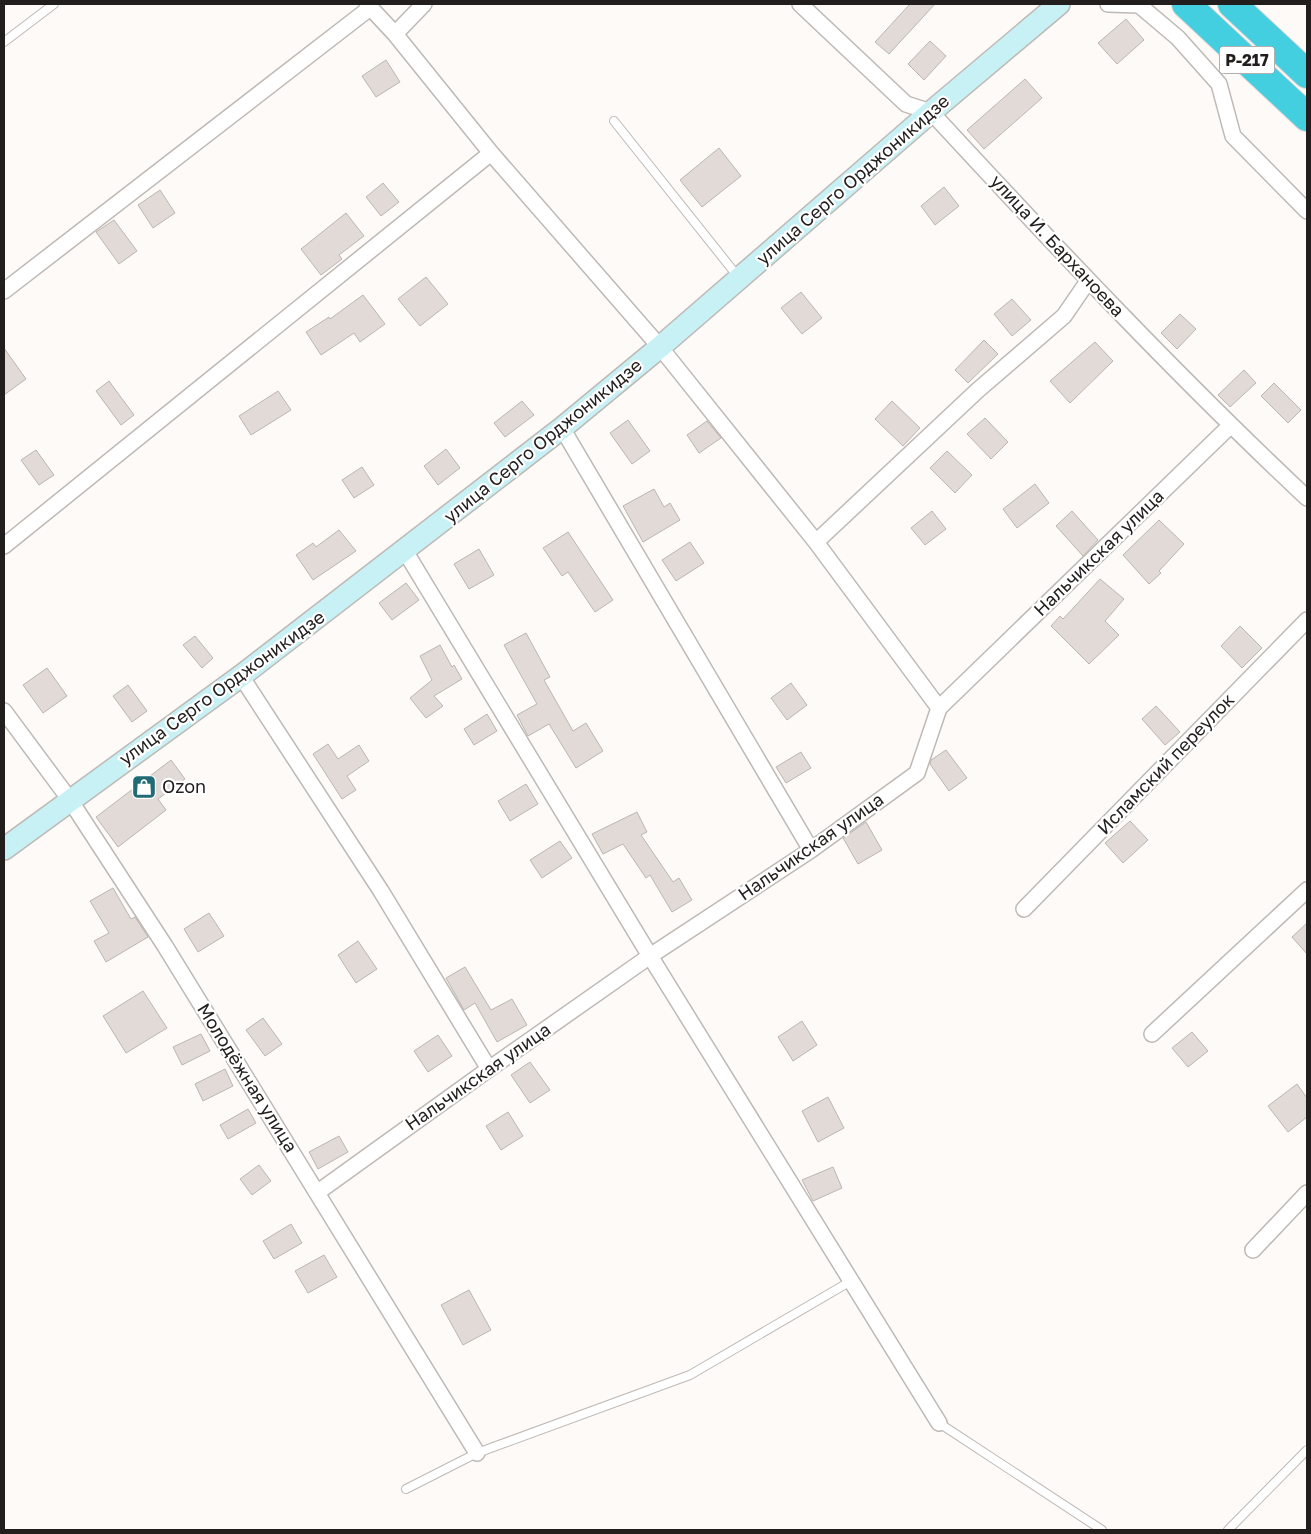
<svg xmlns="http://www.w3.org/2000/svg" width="1311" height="1534" viewBox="0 0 1311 1534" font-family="'Golos Text',sans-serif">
<rect width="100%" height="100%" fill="#fefaf7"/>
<path fill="#e1dad6" stroke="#bcb6b2" d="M910,4h25l-46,50 -14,-12z
M1126,19l18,21 -27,24 -19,-21z
M930,41l16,15 -22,24 -16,-16z
M386,60l14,22 -24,15 -14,-21z
M1025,79l17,19 -58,51 -17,-19z
M719,148l22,28 -39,31 -22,-27z
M383,183l16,19 -18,14 -15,-19z
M944,187l15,19 -24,19 -14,-19z
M160,190l15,23 -22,15 -15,-23z
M346,213l18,23 -25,19 3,4 -21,16 -20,-26z
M114,220l23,31 -18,13 -23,-32z
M426,277l22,27 -28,22 -22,-27z
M801,292l21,26 -20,16 -21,-26z
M363,295l22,29 -25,18 -6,-9 -33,22 -15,-23 23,-15 1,2z
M1012,299l19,21 -19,16 -18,-22z
M1180,314l16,15 -19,20 -16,-16z
M984,340l14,14 -30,29 -13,-13z
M1095,342l18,19 -43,42 -20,-22z
M4,348l22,31 -22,16z
M1244,370l12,13 -26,24 -12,-12z
M109,381l25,34 -13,10 -25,-34z
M1274,383l27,27 -13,13 -27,-27z
M278,391l13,19 -40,25 -12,-19z
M522,401l12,14 -29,22 -11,-14z
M892,401l28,27 -17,18 -28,-27z
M985,418l23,24 -17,17 -24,-25z
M628,420l22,31 -18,13 -22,-31z
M707,421l14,17 -22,15 -12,-18z
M446,449l14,19 -22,17 -14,-19z
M36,450l18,25 -15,10 -18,-25z
M947,451l25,24 -17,18 -25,-25z
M362,467l12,18 -20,13 -12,-18z
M1035,484l14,19 -32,25 -14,-19z
M654,489l10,18 6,-4 10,17 -37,22 -20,-36z
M932,511l14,18 -21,16 -14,-17z
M1072,511l26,29 -15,16 -27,-30z
M1159,520l25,24 -25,27 2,2 -12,11 -26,-29z
M339,530l17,21 -43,29 -17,-25 17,-12 3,4z
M568,532l45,68 -18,12 -27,-40 -6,4 -19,-28z
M690,542l14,21 -28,18 -14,-21z
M479,549l15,26 -25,14 -15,-25z
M1100,579l24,20 -19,22 14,14 -30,29 -38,-38 9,-10 3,3z
M406,583l13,17 -27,20 -13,-17z
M1240,626l22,22 -20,20 -21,-22z
M526,633l24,44 -6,3 29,51 13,-8 17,28 -27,17 -27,-44 -21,12 -11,-21 20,-11 -33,-59z
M195,636l18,22 -11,10 -19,-23z
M440,645l12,22 2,-2 8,14 -28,17 9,10 -17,12 -16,-20 22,-18 -12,-24z
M47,668l20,28 -24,17 -20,-28z
M791,683l16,22 -20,15 -16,-22z
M128,685l19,26 -15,11 -19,-26z
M1156,706l24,26 -15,13 -23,-26z
M487,714l10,17 -23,14 -10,-16z
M328,744l10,15 21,-14 10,16 -22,15 9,14 -14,9 -29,-45z
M946,750l21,28 -18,13 -19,-27 1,-4z
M801,752l10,16 -25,15 -10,-16z
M171,760l14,19 -27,20 8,11 -48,37 -22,-30z
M526,784l12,20 -28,17 -12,-20z
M637,812l10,20 -6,3 32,47 6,-4 13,22 -20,12 -22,-37 -4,3 -23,-34 -20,10 -11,-20z
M1130,821l18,19 -25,23 -18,-20z
M866,822l16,28 -24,14 -15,-26z
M560,841l12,17 -30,20 -12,-18z
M113,888l18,31 4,-2 13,20 -42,25 -12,-21 15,-8 -19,-32z
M209,913l15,23 -26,16 -14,-23z
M1307,923v31l-15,-17z
M358,941l19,28 -21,14 -18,-28z
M465,967l26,43 21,-11 15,26 -30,17 -22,-39 -11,7 -18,-32z
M143,991l24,37 -41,25 -23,-37z
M263,1018l19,26 -17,12 -19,-26z
M802,1021l15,24 -24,16 -15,-24z
M1192,1032l16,19 -20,16 -16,-19z
M201,1034l9,17 -28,14 -9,-18z
M438,1035l14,21 -24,16 -14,-21z
M530,1062l20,28 -20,13 -19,-28z
M225,1069l8,17 -30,15 -8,-17z
M1297,1084l10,14v19l-19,15 -20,-26z
M828,1097l16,31 -26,14 -16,-31z
M248,1109l8,14 -28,16 -8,-14z
M508,1112l15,24 -22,14 -15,-24z
M339,1136l9,16 -30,17 -9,-17z
M259,1165l12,16 -19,14 -12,-16z
M833,1167l9,21 -29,13 -11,-21z
M291,1224l11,19 -28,16 -11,-18z
M324,1255l13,22 -29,16 -13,-22z
M469,1290l22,40 -28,15 -22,-40z"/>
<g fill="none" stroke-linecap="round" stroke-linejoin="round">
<defs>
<path id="lane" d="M4,42l50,-38
M614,121l125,157
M939,1423l163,107
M406,1489l71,-36 213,-78 161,-94
M1228,1530l79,-80"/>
<path id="street" d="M367,4l28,30 96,119 169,194 156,195 123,166
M800,4l106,100 25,8c122,132 245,263 376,386
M1108,4l31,1 39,33 41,46 14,52 74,75
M395,34l29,-30
M4,291l366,-283
M562,428l249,422
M816,542l162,-152 86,-74 24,-35
M4,546l487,-393
M405,551l245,405 289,467
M241,676l140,215 108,178
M4,711l66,89 95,146 312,507
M1024,909l283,-289
M1152,1034l155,-144
M318,1192l171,-123 161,-113 161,-106 106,-77 22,-65 291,-282
M1253,1250l54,-57"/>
<path id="secondary" d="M4,849l237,-173 321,-248 98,-81 271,-235 128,-108"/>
<path id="highway" d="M1186,4l121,113
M1232,4l75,70"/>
</defs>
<use href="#lane" stroke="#bfb9b5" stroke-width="10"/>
<use href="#street" stroke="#bfb9b5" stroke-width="18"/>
<use href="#secondary" stroke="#bfb9b5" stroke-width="24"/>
<use href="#highway" stroke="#d7d6d6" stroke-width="30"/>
<use href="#lane" stroke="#fff" stroke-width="8"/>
<use href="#street" stroke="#fff" stroke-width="15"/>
<use href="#secondary" stroke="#c7f1f5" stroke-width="21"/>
<use href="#highway" stroke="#43cfdf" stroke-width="28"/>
</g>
<defs>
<symbol id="shop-square" viewBox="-11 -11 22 22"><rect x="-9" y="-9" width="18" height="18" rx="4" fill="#206b74" stroke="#fff"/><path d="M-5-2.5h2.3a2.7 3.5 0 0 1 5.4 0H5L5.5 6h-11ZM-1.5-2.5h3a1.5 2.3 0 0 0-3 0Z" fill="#fff"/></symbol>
</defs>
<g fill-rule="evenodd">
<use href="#shop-square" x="130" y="773" width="28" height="28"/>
</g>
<g text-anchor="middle" stroke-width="4.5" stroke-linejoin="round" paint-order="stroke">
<rect fill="#fff" stroke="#646261" stroke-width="1" x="1219.5" y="46.5" width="55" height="27" rx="4"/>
<g font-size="16" font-weight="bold" fill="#211e1d">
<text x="1247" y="66">Р-217</text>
</g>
<g font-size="18" fill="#211e1d" stroke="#fff">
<text transform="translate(853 180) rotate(-41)" y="6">улица Серго Орджоникидзе</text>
<text transform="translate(1057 246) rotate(47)" y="6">улица И. Барханоева</text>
<text transform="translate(543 441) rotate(-39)" y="6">улица Серго Орджоникидзе</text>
<text transform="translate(1099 553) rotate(-44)" y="6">Нальчикская улица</text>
<text transform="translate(222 688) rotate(-36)" y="6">улица Серго Орджоникидзе</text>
<text transform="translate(1166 764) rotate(-46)" y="6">Исламский переулок</text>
<text transform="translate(811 847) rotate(-35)" y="6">Нальчикская улица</text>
<text transform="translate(478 1077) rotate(-35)" y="6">Нальчикская улица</text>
<text transform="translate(247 1078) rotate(58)" y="6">Молодёжная улица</text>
</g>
<g font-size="18" fill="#211e1d" stroke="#fff" text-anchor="start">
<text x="162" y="793">Ozon</text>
</g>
</g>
<rect width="1311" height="1534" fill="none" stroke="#211e1d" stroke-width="10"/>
</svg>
